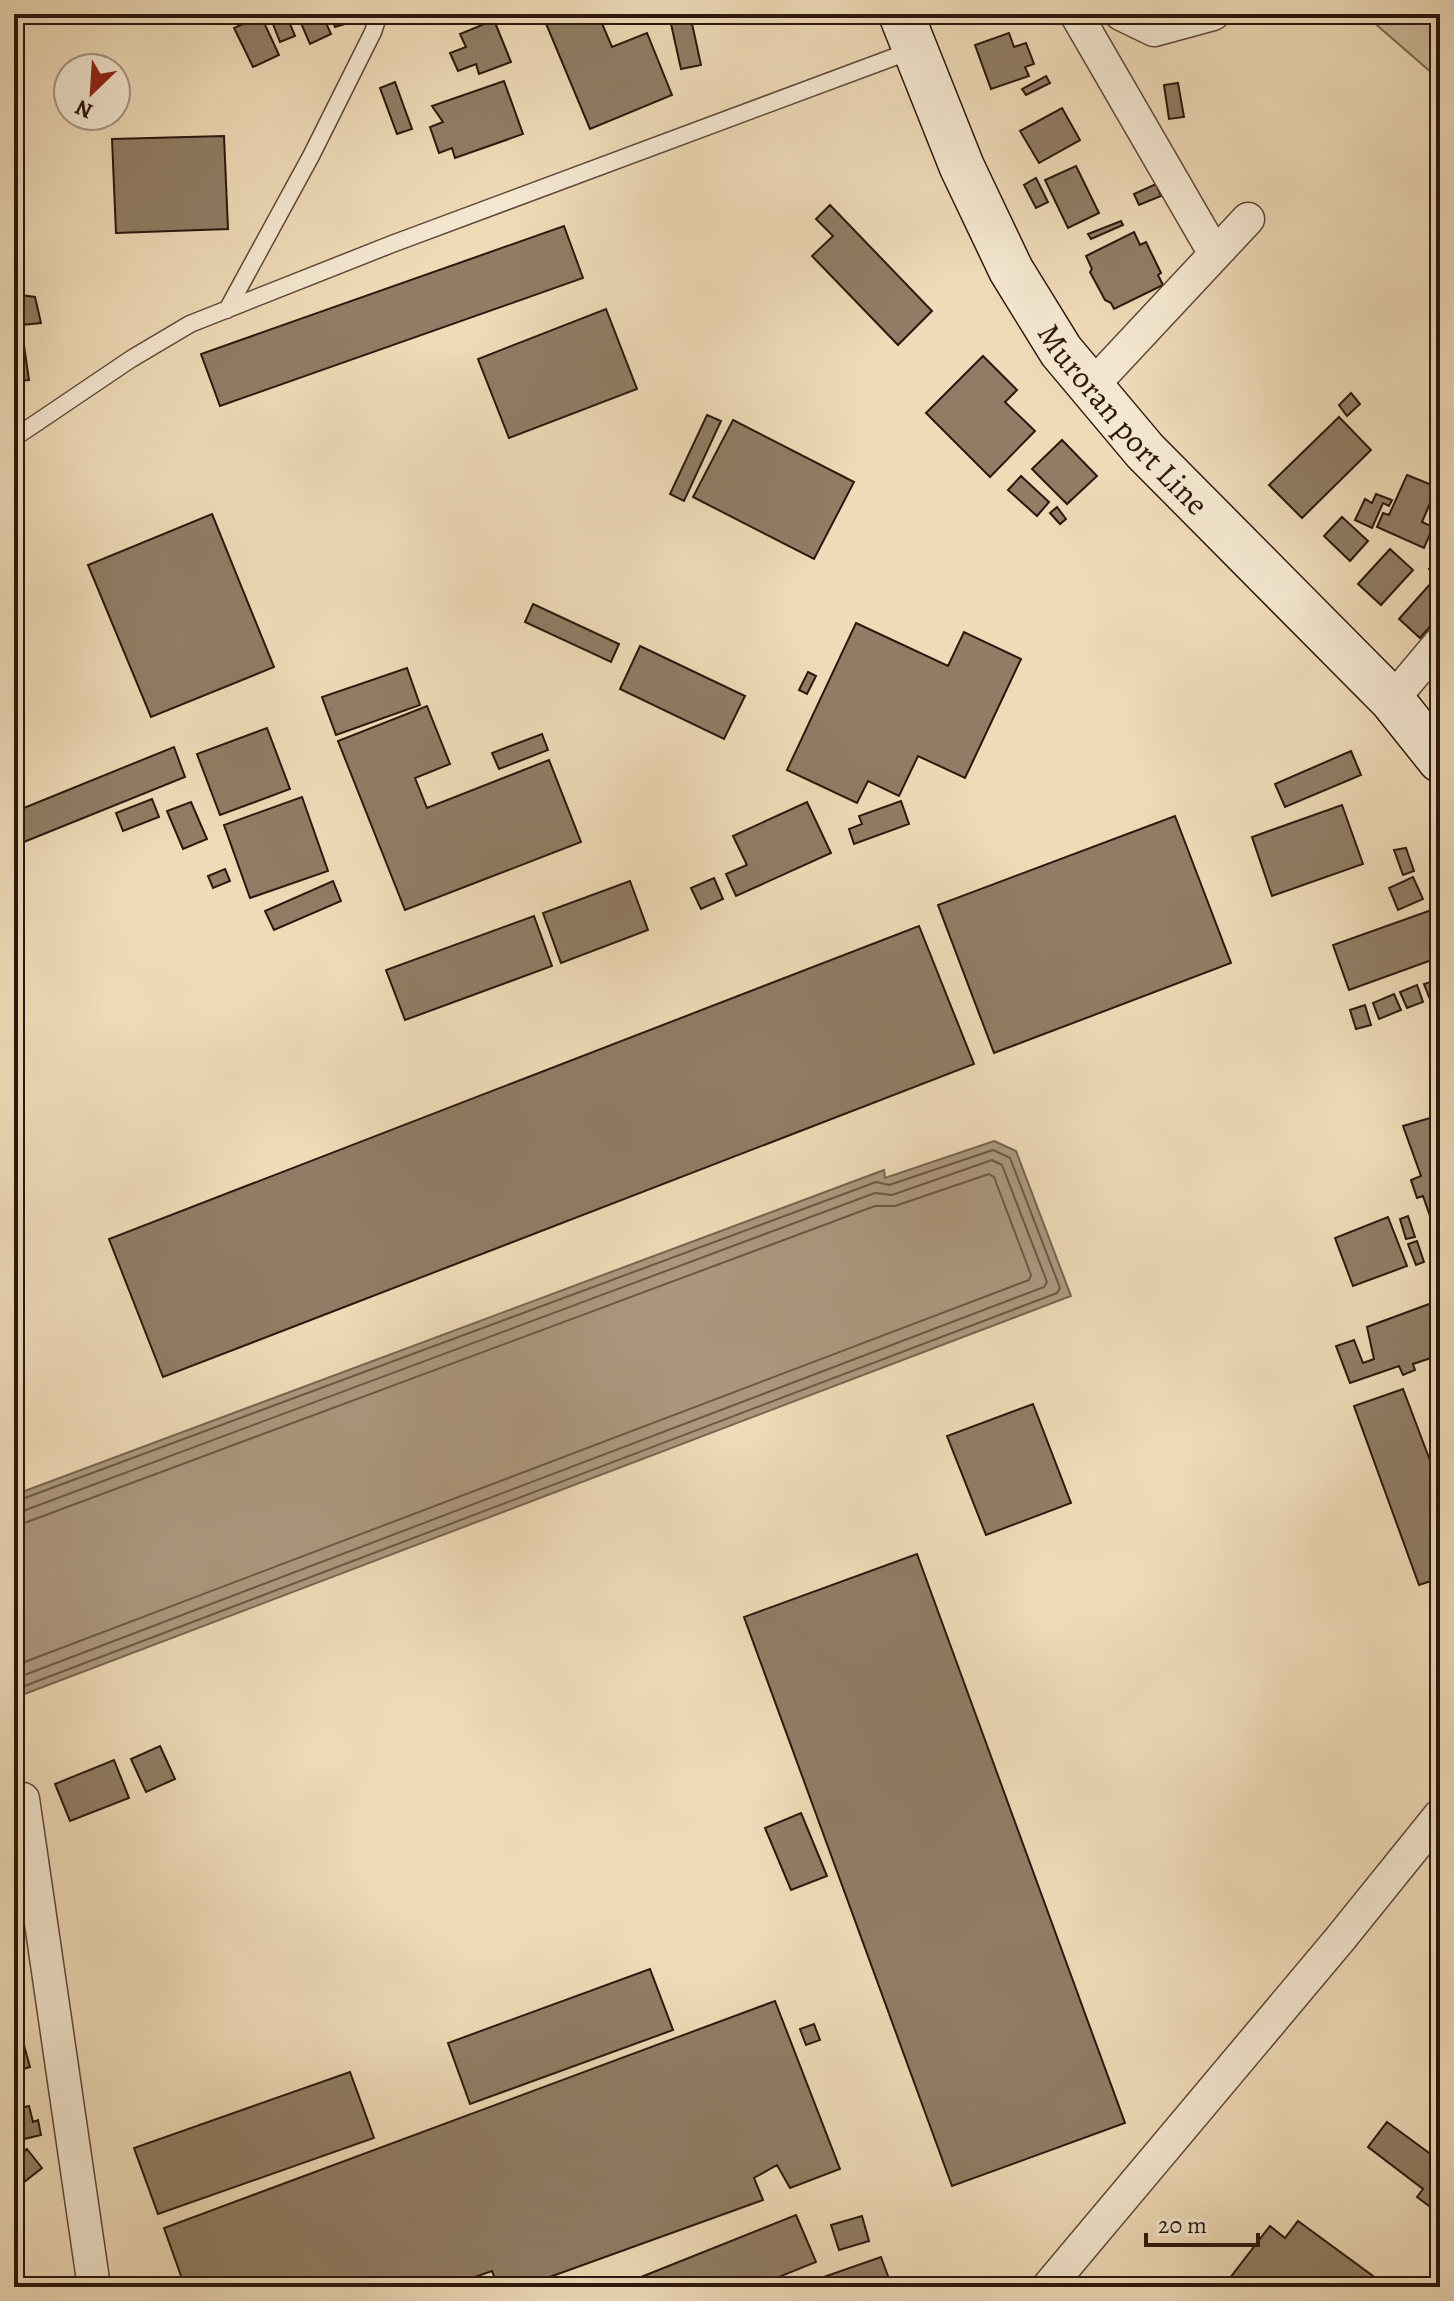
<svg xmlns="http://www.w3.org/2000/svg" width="1454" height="2301" viewBox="0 0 1454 2301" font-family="Alegreya,serif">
<rect width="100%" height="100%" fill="#efdbb8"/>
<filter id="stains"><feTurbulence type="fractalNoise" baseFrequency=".0025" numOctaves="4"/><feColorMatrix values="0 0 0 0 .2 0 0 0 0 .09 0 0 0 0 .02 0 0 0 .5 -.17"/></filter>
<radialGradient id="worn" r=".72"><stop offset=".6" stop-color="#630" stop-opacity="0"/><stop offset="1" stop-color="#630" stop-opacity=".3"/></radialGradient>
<path fill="#ceba9b" stroke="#7d6854" stroke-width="2" d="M1364,14h76v66z"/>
<path fill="#ad987e" stroke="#796450" stroke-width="2" d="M994,1141l22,10 55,145 -1057,402v-203l870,-325 1,8z"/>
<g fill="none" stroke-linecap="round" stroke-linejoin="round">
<path stroke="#6c5845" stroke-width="2" d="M14,1502l862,-320 13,3 104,-35 17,8 50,130 -3,5 -1043,397
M14,1512l9,-1 852,-318 17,2 100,-35 10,5 45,117 -3,5 -1030,392
M14,1524l13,-2 848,-316h20l94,-32 5,3 37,98 -2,5 -1015,386"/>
</g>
<path fill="#917d65" stroke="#2c170c" stroke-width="2" d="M269,14h17l9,22 -15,6z
M297,14h25l9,20 -21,10z
M330,14h26l2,6 -23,7z
M542,14h56l14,33 35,-14 25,62 -82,34z
M980,14h25l-4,9z
M261,16l18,39 -26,12 -19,-39z
M691,19l10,46 -20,4 -10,-45z
M494,20l17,42 -32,12 -3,-10 -18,7 -8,-18 16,-6 -6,-13z
M1009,33l5,14 12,-4 8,21 -9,3 4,9 -38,13 -16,-44z
M1046,76l4,7 -24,12 -4,-6z
M504,81l19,53 -68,24 -3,-10 -13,5 -9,-26 13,-5 -11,-16z
M395,82l17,47 -15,5 -17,-46z
M1178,83l6,34 -15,2 -5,-34z
M1062,108l18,32 -41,23 -19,-32z
M224,136l4,93 -112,4 -4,-94z
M1076,166l23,47 -31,15 -23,-48z
M1036,178l12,24 -12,6 -12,-23z
M1156,184l5,12 -22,9 -5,-11z
M830,205l102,106 -34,34 -86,-89 21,-20 -17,-17z
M1121,221l2,4 -32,14 -3,-5z
M564,226l19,52 -363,128 -19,-52z
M1134,232l6,13 6,-3 15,31 -3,2 5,10 -49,24 -3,-6 -6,-3 -15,-28 2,-3 -6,-13z
M14,271l7,24 14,2 6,26 -20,2 8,55 -15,1z
M606,309l31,80 -128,49 -31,-79z
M983,356l34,34 -12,12 30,29 -45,46 -64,-64z
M1351,393l9,11 -13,12 -8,-11z
M707,415l14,6 -37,80 -14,-7z
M1339,417l32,33 -69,68 -33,-33z
M733,420l121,62 -40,77 -121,-62z
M1062,440l35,36 -30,28 -35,-35z
M1407,475l30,12 -15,35 11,5 -9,21 -47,-21 6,-14 6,2z
M1021,476l28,26 -12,14 -29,-26z
M1376,494l16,6 -3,6 -6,-3 -11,25 -17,-8 10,-21 7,4z
M1057,507l9,12 -6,5 -10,-11z
M212,514l62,153 -123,50 -63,-152z
M1342,517l26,24 -18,20 -26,-25z
M1390,549l23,21 -32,35 -23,-21z
M1440,557v21l-11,-9z
M1432,582l8,7v26l-20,23 -21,-19z
M533,604l86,40 -8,18 -86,-40z
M856,623l92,43 16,-34 57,27 -56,119 -47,-22 -19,40 -31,-15 -11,22 -70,-33z
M640,646l105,50 -21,43 -104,-50z
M407,668l13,37 -84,30 -14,-38z
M808,672l8,4 -9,18 -8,-4z
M427,706l23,58 -35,14 12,30 122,-48 32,82 -176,68 -67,-169z
M267,728l23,61 -70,26 -23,-61z
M542,734l6,16 -49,19 -7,-16z
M174,747l11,30 -171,69v-34z
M1351,751l10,24 -76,32 -10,-23z
M302,797l26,74 -78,27 -26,-73z
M152,799l7,18 -36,14 -7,-18z
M901,801l8,23 -55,20 -5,-15 13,-5 -3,-8z
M191,802l16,37 -24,10 -16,-38z
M807,802l24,51 -95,43 -10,-22 21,-9 -14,-29z
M1342,805l21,59 -91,32 -20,-59z
M1175,816l56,147 -237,90 -56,-148z
M1406,848l8,23 -11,4 -9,-25z
M225,869l5,12 -17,7 -5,-12z
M1413,877l10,22 -25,11 -9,-22z
M714,878l9,21 -22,10 -10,-21z
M333,881l8,20 -67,29 -9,-19z
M630,881l18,49 -87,33 -18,-50z
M1440,907v50l-91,33 -16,-45z
M534,916l18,50 -147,54 -19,-50z
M919,926l55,138 -811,313 -54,-138z
M1439,979l1,19 -9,4 -7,-18z
M1417,985l6,17 -16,6 -7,-16z
M1394,994l7,16 -22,9 -6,-16z
M1365,1005l6,20 -15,4 -6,-19z
M1440,1115v130l-17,-49 -6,2 -6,-18 10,-4 -18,-50z
M1408,1216l7,21 -9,2 -6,-20z
M1388,1217l19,49 -54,20 -18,-48z
M1417,1241l7,21 -8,3 -8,-21z
M1440,1300v55l-27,9 2,6 -12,5 -4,-9 -49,17 -14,-37 18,-6 9,23 11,-4 -7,-32z
M1403,1389l37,98v91l-21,7 -65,-179z
M1033,1404l38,99 -85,32 -39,-99z
M917,1554l208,569 -173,63 -208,-569z
M160,1746l15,33 -29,13 -15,-33z
M114,1760l15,38 -59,23 -15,-37z
M801,1813l26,63 -36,14 -26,-62z
M650,1969l23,61 -203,74 -22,-61z
M775,2001l65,168 -50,19 -13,-23 -23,13 9,22 -241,87h-24l-6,-16 -46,16h-261l-21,-59z
M814,2024l6,16 -14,5 -6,-16z
M20,2031l10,36 -16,5v-39z
M350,2072l24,66 -216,76 -24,-66z
M29,2106l4,16 5,-2 3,15 -17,4 -7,-30z
M1387,2122l53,39v53l-23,-17 6,-8 -55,-42z
M27,2149l15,19 -28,22v-30z
M796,2215l20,47 -62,25h-138z
M862,2216l7,25 -30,9 -8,-25z
M1298,2221l75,55 -9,11h-141l47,-61 15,12z
M881,2257l11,30h-97z"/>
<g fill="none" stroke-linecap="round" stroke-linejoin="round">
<defs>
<path id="lane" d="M227,310l84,-154 62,-124 6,-18
M14,438l117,-79 59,-35 202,-80 521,-194"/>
<path id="street" d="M1076,14l139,240
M1121,14l33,16 59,-16
M1091,387l157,-168
M1392,700l48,-57
M23,1799l71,488
M1048,2287l292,-348 100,-124"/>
<g id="secondary">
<path id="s1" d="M901,14l61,153 49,103 50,81 84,100 247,249 48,60"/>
</g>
</defs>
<use href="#lane" stroke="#5d4837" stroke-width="19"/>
<use href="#street" stroke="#5d4837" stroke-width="35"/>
<use href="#secondary" stroke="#2c170c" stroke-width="47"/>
<use href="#lane" stroke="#f5e8d1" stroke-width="16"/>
<use href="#street" stroke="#f5e8d1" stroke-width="32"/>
<use href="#secondary" stroke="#f5e8d1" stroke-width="44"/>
</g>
<g text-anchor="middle" stroke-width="6" stroke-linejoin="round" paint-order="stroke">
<g font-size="32" fill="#2c170c" stroke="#f5e8d1">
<text dy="11" stroke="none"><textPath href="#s1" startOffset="466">Muroran port Line</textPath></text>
</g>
</g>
<rect width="1454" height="2301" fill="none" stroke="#efdbb8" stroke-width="48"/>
<rect x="16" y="16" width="1422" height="2269" fill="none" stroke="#2c170c" stroke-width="4"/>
<rect x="24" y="24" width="1406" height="2253" fill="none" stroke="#2c170c" stroke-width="2"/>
<g transform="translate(92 92) rotate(205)"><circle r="38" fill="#f5e8d1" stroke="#a59482" stroke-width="2"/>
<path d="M0-6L14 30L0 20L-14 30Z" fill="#8f2418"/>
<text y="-12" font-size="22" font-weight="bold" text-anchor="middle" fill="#2c170c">N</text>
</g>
<path d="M1146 2233v12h112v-12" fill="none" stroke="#2c170c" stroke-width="4"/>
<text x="1158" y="2233" font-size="24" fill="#2c170c" stroke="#f5e8d1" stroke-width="6" paint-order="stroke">20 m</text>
<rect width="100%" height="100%" filter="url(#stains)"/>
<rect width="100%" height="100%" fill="url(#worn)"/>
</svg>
